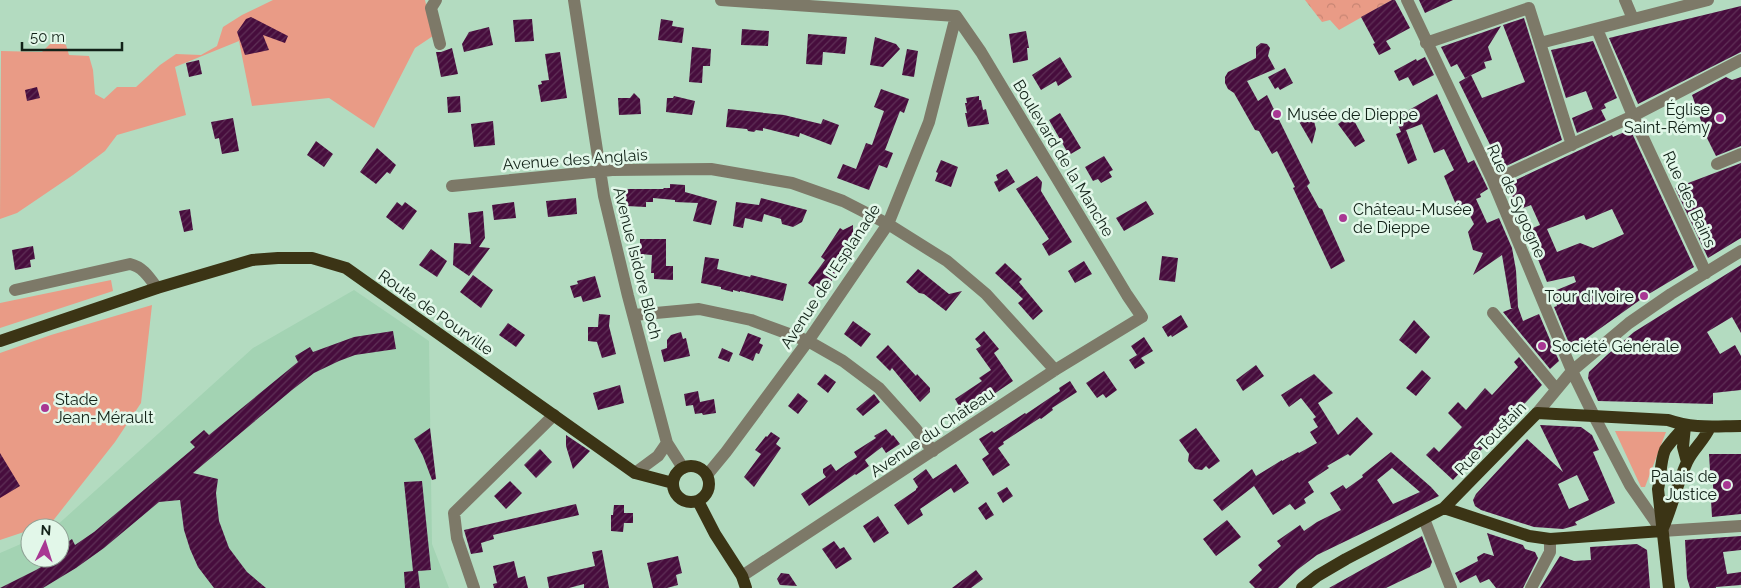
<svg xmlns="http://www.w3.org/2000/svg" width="1741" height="588" viewBox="0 0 1741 588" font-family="Raleway,sans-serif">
<defs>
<pattern id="park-crowns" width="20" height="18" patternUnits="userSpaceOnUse" patternTransform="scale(1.25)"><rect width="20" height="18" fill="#e99b86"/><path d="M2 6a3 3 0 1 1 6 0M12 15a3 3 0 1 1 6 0" fill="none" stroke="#c78573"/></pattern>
<pattern id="building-hatch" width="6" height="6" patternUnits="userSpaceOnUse" patternTransform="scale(1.25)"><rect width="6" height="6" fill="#470d3d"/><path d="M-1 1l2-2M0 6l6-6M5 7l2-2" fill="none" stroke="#5e3056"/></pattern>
</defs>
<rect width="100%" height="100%" fill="#b3dbc0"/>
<path fill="#a3d3b3" d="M354,290l75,51 3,203 17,44h-449v-35l30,-13v18h30v-30h-6l199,-180z"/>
<path fill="#e99b86" d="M273,0h152l8,36 -18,12 -41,80 -45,-30 -77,8 -13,-65 -64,26 11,48 -69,20 -12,16 -32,24 -56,38 -17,6 1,-168 41,1 12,-12 12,5 3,10 20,1 4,14 2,24 9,5 13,-12h19l24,-22 16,-11 25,1 16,-9 6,-19 19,-12z
M111,280l2,11 -113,37v-25z
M152,305l-11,98 -26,39 -63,80 -17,6h-5v2l-30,10v-187l51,-18z
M1615,431l51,1 -21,55h-4z"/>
<path fill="url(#park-crowns)" d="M1305,0h87l-53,30 -9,-10 -8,2z"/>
<path fill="url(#building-hatch)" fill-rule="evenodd" d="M1392,0h3l15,28 -24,13 5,8 -12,6 -6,-11 2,-1 -14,-26z
M1419,0h34l-28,13z
M1741,6v46l-103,52 -29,-66z
M251,17l37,19 -3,7 -22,-8 6,15 -24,5 -8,-23 9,-13z
M1524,18l38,122 -58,27 -4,-2 -41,-83 12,-7 11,23 43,-16 -22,-57z
M532,19l2,22 -19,1 -2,-22z
M661,19l12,2 -1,5 12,2 -2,15 -24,-3z
M1501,26l-13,21 4,13 -8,2 2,6 -21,10 -8,-14 -6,3 -10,-20z
M489,27l4,18 -29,7 -2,-8 7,-12z
M742,29l27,2 -1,15 -27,-1z
M1026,31l3,17h-2l1,12 -15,3 -4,-29z
M808,34l39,3 -2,17 -22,-2 -1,13 -16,-1z
M875,37l21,7 4,5 -17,18 -13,-2z
M1593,41l24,57 -13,6 2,4 -5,2 5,10 -29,13 -5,-15 21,-9 -7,-18 -20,7 -15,-48z
M1261,43l6,1 3,4 -2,8 7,13 -28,12 11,20 9,-6 43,88 -3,3 12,22 3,1 23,52 -14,8 -38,-81 2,-1 -18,-36 -5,3 -13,-23 -4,-1 -21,-37 -6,-4 -3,-6v-6l3,-5 28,-14v-11z
M692,47l19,2 -1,17h-7l-1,17 -13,-1z
M452,48l6,26 -17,3 -5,-25h5z
M907,49l11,2 -4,26 -12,-2z
M560,52l7,46 -26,4 -3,-17 4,-1 -1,-3 8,-1 -4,-26z
M1060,57l12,20 -14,9 -2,-5 -15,9 -9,-15z
M1425,57l9,18 -21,11 -5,-9 -9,4 -5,-10 22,-12 1,2z
M199,60l3,14 -13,3 -3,-14z
M1285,68l8,15 -13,7 -2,-3 -3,2 -7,-12z
M1726,77l6,3 9,-3v69l-25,10 -9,-18 -15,-43z
M37,87l3,11 -13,3 -2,-11z
M881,89l28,10 -5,14 -4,-2 -15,39 8,3 -6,15 -8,-3 -10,25 -32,-12 6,-14 13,5 10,-26 6,2 12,-34 -10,-4z
M634,93l6,6 1,15 -22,1 -1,-17h12z
M1437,94l31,69 6,-3 14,29 -8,5 1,3 -5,2 11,24 12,-5 13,30 4,22 2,37 5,14 16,-7 20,47 -9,8 -47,-57 10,-4h-2l-9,-53 -29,20 10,-22 -10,-3 -5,-18 6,-8 -10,-20 -7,3 -13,-31 10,-6 -10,-21 -10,4 -12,-29 -21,8 -6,-14z
M460,96l1,16 -13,1 -1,-16z
M674,96l21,5 -3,14 -26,-3 1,-14h6z
M979,96v4h2l2,10 3,-1 3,15 -21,3 -3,-14h2l-2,-10h2l-1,-5z
M728,109l56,6 37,9 2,-5 16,6 -8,20 -31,-12 -1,4 -36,-9v3l-7,-1 -2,2 -6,-1 -1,-2 -21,-2z
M1060,113l21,35 -12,7 -20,-35z
M1294,113l15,3 5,5 2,8 -4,15z
M1351,115l14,26 -10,6 -17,-23z
M233,118l6,33 -17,3 -3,-16 -4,1 -4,-17z
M493,121l2,24 -21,2 -3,-23z
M1406,130l11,30 -9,4 -12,-30z
M1629,130l2,1 63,136 -47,28 -70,50 -8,-2 -15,-36 3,-1 -5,-14 24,-10 -2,-6 -27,6 -17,-43 -4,1 -3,-8 17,-7 -9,-20 -13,5 -11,-26 105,-49 1,2zM1612,209l12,25 -31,14 -13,-5 -23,9 -10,-23 37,-14 2,5z
M316,141l17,13 -9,13 -17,-12z
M377,148l19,17 -6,9 -3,-2 -11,12 -16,-12z
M1104,156l9,14 -4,2 3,5 -11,6 -3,-4 -5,2 -8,-14z
M941,160l17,7 -7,20 -16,-6 3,-8 -2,-1z
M1741,163v75l-33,20 -33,-70z
M1007,169l8,13 -16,10 -5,-10 4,-2 -2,-5z
M1037,176l5,6 -1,9 31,51 -23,14 -7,-12 7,-5 -33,-50z
M670,184l15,1v7l32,9 -6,24 -18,-4 5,-18 -23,-1v-2l-22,-2v4h-7v5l-20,-1v-7l-6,-10h43l1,-1h6z
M576,198l1,16 -29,3 -2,-16z
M761,198l46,12 -5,12 -9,5 -11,-3 -1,-5 -17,-5 -2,8 -17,-4 -2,10 -10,-2 3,-24 23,3z
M1146,201l8,13 -30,17 -8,-13z
M397,202l5,4 3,-4 12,9 -14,19 -17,-13z
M514,202l2,16 -22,2 -2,-15z
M190,209l3,21 -9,2 -5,-21z
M483,211l2,27 -6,9 11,1 -21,28 -16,-11 1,-22 17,1 -3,-31z
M853,225v16l-4,7 3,1 -25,39 -3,-2 -4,6 -12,-9 17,-23 -4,-3 19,-29 3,2z
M640,239h26v27h7v14l-19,-1v-6h-3l1,-18 -12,-1z
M33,246l2,13 -5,1 1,7 -16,3 -3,-20z
M431,249l16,12 -10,16 -18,-12z
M1162,256l16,2 -3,24 -16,-2z
M705,257l14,2 -2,10 33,8 1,-2 36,9 -4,17 -43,-10v1l-7,-2v2l-12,-3v-2l-20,-4z
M1084,261l8,13 -17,9 -7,-12z
M1005,263l17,16 -3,3 24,29 -10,9 -15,-17 5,-4 -28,-26z
M1741,265v68l-9,-16 -25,15 13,22 15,-9 6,11v34l-28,3v11l-115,-3 -10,-23 1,-6 18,-17 27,-23z
M918,269l31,25 13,-3 -16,20 -22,-17 -5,-1 -13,-11z
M473,275l20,15 -12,18 -21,-16z
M595,276l6,21 -18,5 -2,-6 -7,2 -4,-12 8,-2 -1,-3z
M599,314l11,1 -1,11 7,28 -14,4 -5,-16 -9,-1v-14h10z
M1181,315l7,12 -16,10 -1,-2 -3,2 -6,-10z
M1414,320l16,17 -14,17 -17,-14z
M853,321l18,13 -10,13 -17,-13z
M508,323l17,12 -9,12 -17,-12z
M393,331l3,18 -41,6 -16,6 -25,12 -22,17 -99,83 25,6 -2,14 3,28 10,27 18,24 19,16h-52l-16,-21 -8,-18 -6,-19 -4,-30 -21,2 -55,46 -28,20 -33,20h-43l36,-18 20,-12h4v-11l12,-8 3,6 19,-13 101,-85 -5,-5 14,-12 5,5 89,-73 -3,-6 15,-9 3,5 41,-15z
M984,331l15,18 -5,4 19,28 -19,13 -1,-3 -31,20 -7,-12 27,-18 -3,-3 12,-8 -15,-21 5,-3 -6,-7z
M681,332l2,7 3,-1 4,18 -26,6 -3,-12 6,-2v-8l4,-5z
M748,333l13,5 -2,5 4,2 -4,9 -3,-1 -3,8 -14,-6z
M1144,337l9,14 -12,7 4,5 -10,6 -6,-9 8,-5 -6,-9z
M888,345l28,31 1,-2 13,14v4l-10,10 -28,-34 -2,3 -14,-14z
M722,348l11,5 -4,9 -11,-4z
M1519,357l23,28 -89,95 -27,-25 8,-8 5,5 23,-25 -14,-14 10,-11 8,8 19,-22 7,7 26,-28 -4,-5z
M1256,365l8,11 -21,15 -7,-11z
M1422,370l9,8 -15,18 -10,-8z
M1104,371l13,19 -11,8 -3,-4 -6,4 -11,-15z
M825,374l11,8 -8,11 -11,-9z
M1314,374l19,19 -15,10 20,32 19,-18 16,17 -23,22 -2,-2 -21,12 2,2 -21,14 6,10 -10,7 2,4 -11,7 -5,-6 -17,11 -19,-29 -32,25 -9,-11 39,-31 4,7 26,-16v1l16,-9 1,1 18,-10 -7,-11 8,-5 -5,-8 3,-2 -15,-19 -12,9 -8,-12z
M1070,381l7,11 -25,16 1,2 -12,9 -1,-1 -37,24 1,2 -6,4 12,17 -17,11 -11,-17 7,-5 -10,-15 13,-8 2,2 31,-20 1,1 34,-23 -1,-3z
M620,385l4,18 -26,7 -5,-17z
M698,391l2,11 14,-3 2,14 -13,2 -1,-2 -7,1 -2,-9 -7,1 -2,-12z
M798,393l10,8 -10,13 -10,-8z
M874,394l6,8 -17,14 -7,-7z
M1540,425l41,2 11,8 7,15 -6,2 22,51 -40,19 2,3 -14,4 -29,-2 -53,-17 -6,-4 -2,-6 3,-6 51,-55 36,33zM1577,475l12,25 -20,9 -11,-25z
M430,428l6,51 -4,1 -9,-24 -9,-17z
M1196,428l24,33 -11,8 -3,-3 -4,4 -7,-1 -7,-8 1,-7 -10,-14z
M886,429l6,7 1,-1 7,9 -14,9 -4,-6 -17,13 4,6 -13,9 -1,-1 -46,32 -8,-12 25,-17 -3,-4v-4l8,-5 5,7 10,-7 11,-7 -3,-5 22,-14 -2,-2z
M771,432l9,6 -4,6 5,4 -27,39 -10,-10 17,-23 -6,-4 11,-14 1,1z
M566,435l24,16 -17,18 -7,-23z
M540,449l12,13 -16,16 -12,-13z
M1391,452l40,35 8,9 -122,59 -20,15 -19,18h-23l-6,-6 13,-12 -4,-5 23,-19 -4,-5 23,-16 4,6 13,-9 24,-12 -11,-17 13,-8 3,4 17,-12 -1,-2zM1392,468l28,24 -27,12 -16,-24z
M0,453l20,33 -20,12z
M1709,454h32v60l-29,3 -1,-17h3l-2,-29 -2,-1z
M956,464l13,19 -15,10 -3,-5 -31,21 3,6 -15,10 -14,-20 22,-15v-1l2,-2 -5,-8 13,-10 7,10z
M422,481l9,89 -13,1 2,17h-15l-1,-16 9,-1 -9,-89z
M510,481l12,12 -16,16 -12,-13z
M1007,487l6,9 -10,7 -6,-10z
M986,502l8,13 -8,5 -8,-12z
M576,504l3,11 -86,20 1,4 -13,4 2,9 -12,2 -7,-24z
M614,505h10v8h9v10h-9l-1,9 -12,-1v-16h2z
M878,516l11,17 -15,10 -11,-17z
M1227,520l14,17 -25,19 -13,-17z
M1487,533l36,12 2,4 10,3 3,6 -15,30h-27l-7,-9 -9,4 -4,-8 -16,8 -5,-10 23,-12 -1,-4 7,-4 10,3z
M1422,536l10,26 -2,5 -44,21h-57z
M1741,536v14l-18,2 4,22 14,-2v13l-25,2v1h-26l-3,-10 -2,-38z
M834,541l6,8 4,-2 8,12 -16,10 -14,-20z
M1637,544l10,6 3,38h-110l20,-32 14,5 17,-1 -1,-13z
M602,550l7,38h-25v-4l-15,4h-20l-2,-11 48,-11 -3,-14z
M678,556l4,17 -6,2 2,10 -11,3h-14l-6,-25z
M514,561l4,17 7,-2 3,12h-34l-1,-4 4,-1 -4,-17z
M976,570l7,9 -12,9h-19z
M781,573l8,1 8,12 -17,-1 -3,-6z"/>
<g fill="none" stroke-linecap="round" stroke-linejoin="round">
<path stroke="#7d7968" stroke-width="12" d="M436,0l-5,8 9,36
M574,0l30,196 24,100 39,147 16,25
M721,0l235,16
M1407,0l85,179 80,192 22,45 36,69 32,46 79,-5
M1625,0l8,19
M1597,29l36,87 73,157
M1426,43l103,-35 43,137
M1540,43l168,-43
M1717,164l24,-10
M1492,179l14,-4 127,-59 108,-56
M452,186l160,-16 99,-1 81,14 51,18 45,23 59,37 39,33 69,76
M15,290l115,-26c13,3 19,13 27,24
M1493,313l63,76
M634,315l65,-6 52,11 57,21 35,20 36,27 36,40 18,23
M1537,413l35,-42 57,-48 42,-29 70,-43
M635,473l23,-17 9,-13
M707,475l19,-23 82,-111 80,-117 41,-102 27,-106
M1424,519l27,69
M742,576l313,-206 87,-53 -15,-22 -146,-243 -25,-36
M474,588l-17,-50 -3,-25 100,-98
M1531,588l19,-36v-13"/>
<path stroke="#3b3415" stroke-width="12" d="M0,341l157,-53 95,-28 26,-2h34l34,10 289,205 38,10
M1685,426l-2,21 4,15
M673 484a18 18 0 1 1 36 0a18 18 0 1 1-36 0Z
M698,501l17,33 27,42 4,12
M1444,508l85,28 21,3 112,-8
M1663,528c9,-21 14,-44 24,-66 6,-13 17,-21 23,-35
M1302,588l15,-12 29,-17 98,-51 93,-95 131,7c26,9 47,6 73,6
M1669,588l-11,-99c3,-12 2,-27 7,-39 5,-8 14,-17 20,-24"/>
</g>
<g fill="#a83793" stroke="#e2f7e9" stroke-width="2">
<circle cx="1277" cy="114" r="5"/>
<circle cx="1720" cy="118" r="5"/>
<circle cx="1343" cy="218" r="5"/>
<circle cx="1644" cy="296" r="5"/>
<circle cx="1542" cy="346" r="5"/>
<circle cx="45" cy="408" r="5"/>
<circle cx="1727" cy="485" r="5"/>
</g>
<g text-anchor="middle" stroke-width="5" stroke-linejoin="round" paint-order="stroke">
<g font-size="16" fill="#122218" stroke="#e2f7e9" text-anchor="start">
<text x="1710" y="115" text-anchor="end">Église<tspan x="1710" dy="18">Saint-Rémy</tspan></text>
<text x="1287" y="120">Musée de Dieppe</text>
<text x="1353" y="215">Château-Musée<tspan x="1353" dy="18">de Dieppe</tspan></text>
<text x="1634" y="302" text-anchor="end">Tour d'Ivoire</text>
<text x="1552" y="352">Société Générale</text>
<text x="55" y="405">Stade<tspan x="55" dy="18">Jean-Mérault</tspan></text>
<text x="1717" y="482" text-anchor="end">Palais de<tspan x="1717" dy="18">Justice</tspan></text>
</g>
<g font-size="16" fill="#122218" stroke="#e2f7e9">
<text transform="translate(1064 158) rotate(59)" y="6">Boulevard de la Manche</text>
<text transform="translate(575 159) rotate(-4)" y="6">Avenue des Anglais</text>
<text transform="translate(1690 199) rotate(65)" y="6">Rue des Bains</text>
<text transform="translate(1517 201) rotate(66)" y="6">Rue de Sygogne</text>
<text transform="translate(638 263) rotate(76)" y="6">Avenue Isidore Bloch</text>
<text transform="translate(830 276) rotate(-57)" y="6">Avenue de l'Esplanade</text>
<text transform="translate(436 312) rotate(35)" y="6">Route de Pourville</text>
<text transform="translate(932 432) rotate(-34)" y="6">Avenue du Château</text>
<text transform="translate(1490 438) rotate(-46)" y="6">Rue Toustain</text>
</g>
</g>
<g transform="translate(45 543) rotate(4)"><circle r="24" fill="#e2f7e9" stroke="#8fa295"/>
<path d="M0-4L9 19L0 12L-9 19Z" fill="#a83793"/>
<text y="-8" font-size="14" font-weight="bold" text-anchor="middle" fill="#122218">N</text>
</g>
<path d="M22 42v8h100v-8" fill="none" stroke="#122218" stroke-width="2.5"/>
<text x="30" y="42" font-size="15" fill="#122218" stroke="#e2f7e9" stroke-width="4" paint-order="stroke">50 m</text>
</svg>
